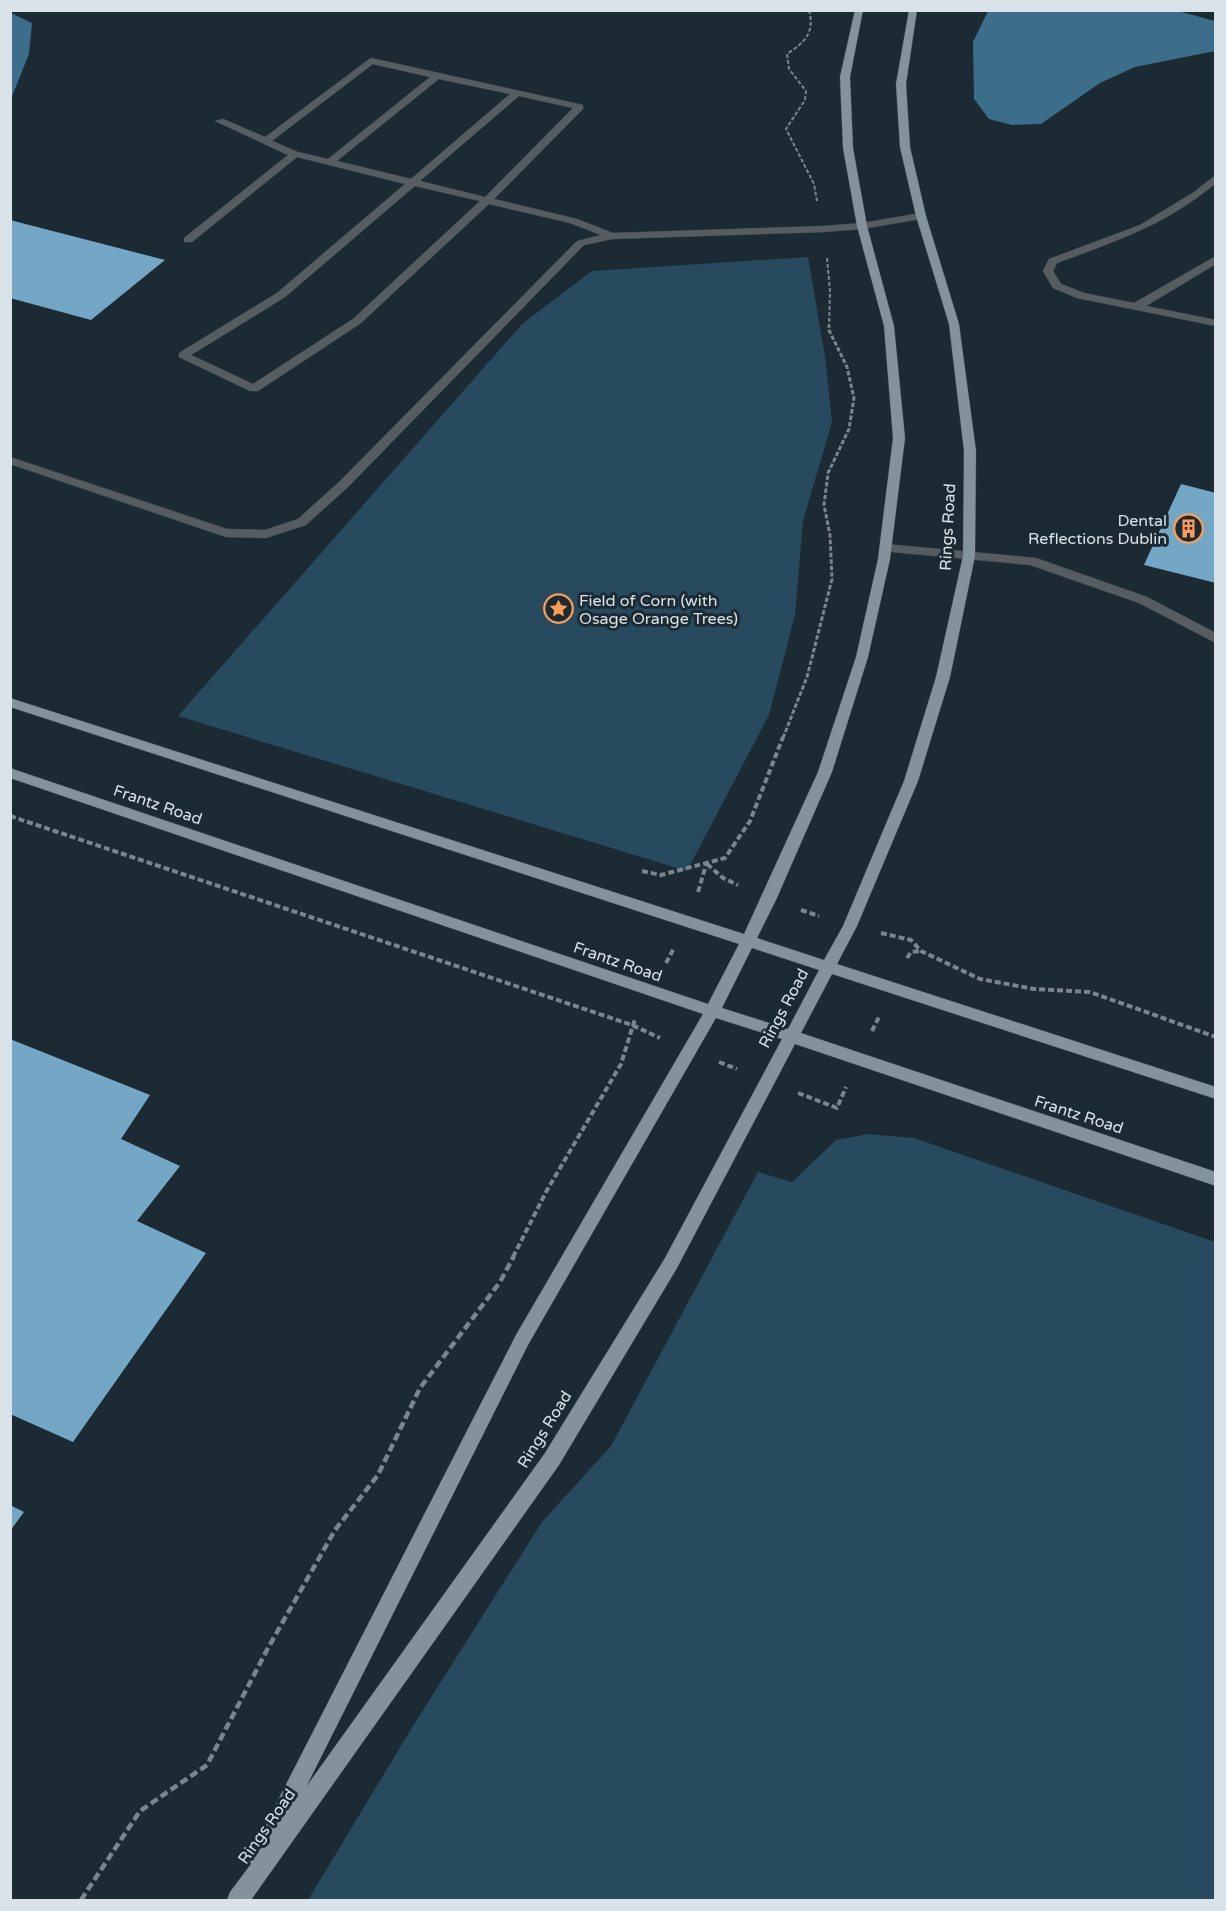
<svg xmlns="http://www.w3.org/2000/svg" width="1226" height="1911" viewBox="0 0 1226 1911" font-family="'Varela Round',sans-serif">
<rect width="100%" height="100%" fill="#1c2a33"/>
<path fill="#274a5e" d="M808,257l17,99 7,66 -29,99 -8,94 -26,100 -82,156 -509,-155 344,-392 70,-53z
M868,1134l46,4 301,104v658h-907l108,-179 126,-199 69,-76 147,-274 34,10 44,-42z"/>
<path fill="#3c6d8a" d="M1174,10l41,11v30l-80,16 -35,16 -59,41 -29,1 -23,-6 -15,-20 -1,-57 15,-31z
M11,13l21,10 -3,31 -18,45z"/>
<path fill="#74a7c6" d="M10,220l155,40 -74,60 -81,-22z
M1181,484l35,9v90l-72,-18z
M10,1039l140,56 -29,44 59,27 -43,55 69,32 -133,189 -63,-28z
M10,1505l14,7 -14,19z"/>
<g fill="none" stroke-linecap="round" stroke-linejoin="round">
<defs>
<path id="minor" d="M371,58l212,47v4l-89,90 83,20 36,14 211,-7 38,-3 59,-10 5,3 -5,3 -59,10 -38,3 -212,7 -28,6 -236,242 -42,38 -40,13 -40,-1 -216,-73v-7l217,72 38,1 33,-11 42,-38 237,-240 24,-6 -31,-12 -81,-19 -128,119 -103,68h-8l-71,-34v-4l98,-60 128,-109 -108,-27 -105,85h-8v-4l104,-83 -73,-34 8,-2 42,18zM373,64l57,13 -102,82 -30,-7 -26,-11zM439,79l71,15 -99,85 -74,-18zM519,96l54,12 -88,89 -65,-16zM415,186l65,15 -127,118 -100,65 -62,-29 94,-58z
M1216,175v8c-50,42 -100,58 -159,80l-4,8 8,13 23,9 50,10 82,-47v8l-70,42 70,14v6l-139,-28 -24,-10 -10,-17 6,-12 91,-34 54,-33z
M885,544l151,14 111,39 69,36v10l-77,-40 -109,-38 -149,-14 -2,-3z"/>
<path id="major" d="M855,10h8l-13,67 3,71 14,78 27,100 11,112 -15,121 -22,98 -36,115 -56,128 -19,38 67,22 19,-34 61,-145 32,-104 27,-121 1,-105 -15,-127 -33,-108 -16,-69 -4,-63 13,-74h8l-11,74 4,63 16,69 33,108 17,127 -1,105 -25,121 -32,104 -61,145 -20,38 379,123v12l-384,-125 -31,59 415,139v14l-421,-142 -118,224 -118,197 -308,435h-24l3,-8 21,-28 -3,-6 4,-7 264,-516 187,-321 -693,-236v-10l698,236 31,-60 -729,-237v-9l734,236 74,-162 38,-115 22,-98 15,-121 -9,-112 -27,-100 -14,-78 -3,-71zM752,948l67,22 -31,59 -66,-21zM716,1018l66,21 -117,219 -120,195 -239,334 222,-442z"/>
</defs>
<use href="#minor" stroke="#3a4750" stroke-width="1"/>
<use href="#major" stroke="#3a4750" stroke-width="1"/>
<path stroke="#7a858d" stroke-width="2" stroke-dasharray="4 2" stroke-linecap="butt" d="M809,10c6,23 -4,32 -22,44l2,15 17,22 -1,9 -19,29 28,55 3,17
M827,258l3,33 -1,36"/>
<path stroke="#7a858d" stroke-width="3" stroke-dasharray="4.5 2" stroke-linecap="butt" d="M783,738l24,-61 25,-98 -2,-44 -6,-30 4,-32 21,-44 5,-31 -7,-31 -18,-37v-5"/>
<path stroke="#7a858d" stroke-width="4" stroke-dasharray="6 3" stroke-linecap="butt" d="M10,816l622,209 28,13
M707,864l16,14 15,7
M642,871l19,4 64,-17 25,-37 33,-84
M698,892l8,-27
M801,910l18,6
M881,933l30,7 10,11 59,28 54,10 56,3 126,45
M907,958l4,-6 10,-1
M666,963l8,-15
M872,1031l7,-14
M719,1062l18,7
M798,1093l39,15 9,-21
M513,1257l33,-65 75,-128 14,-45"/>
<path stroke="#7a858d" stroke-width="4.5" stroke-dasharray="8 4" stroke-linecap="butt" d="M81,1900l59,-89 67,-46 61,-117 67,-118 43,-55 42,-87 80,-106 14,-26"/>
<use href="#minor" fill="#565d62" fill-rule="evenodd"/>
<use href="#major" fill="#83929b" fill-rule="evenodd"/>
</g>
<defs>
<symbol id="building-ring" viewBox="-11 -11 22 22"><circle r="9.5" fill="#1c2a33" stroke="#fc9d54" stroke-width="1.5"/><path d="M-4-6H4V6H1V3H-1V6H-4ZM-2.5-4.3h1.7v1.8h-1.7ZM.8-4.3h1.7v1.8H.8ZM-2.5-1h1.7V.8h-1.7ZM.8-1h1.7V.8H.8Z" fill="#fc9d54"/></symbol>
<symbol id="sight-ring" viewBox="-11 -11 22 22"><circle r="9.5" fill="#1c2a33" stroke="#fc9d54" stroke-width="1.5"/><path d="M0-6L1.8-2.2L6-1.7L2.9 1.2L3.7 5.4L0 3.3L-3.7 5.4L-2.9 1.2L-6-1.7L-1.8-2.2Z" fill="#fc9d54"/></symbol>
</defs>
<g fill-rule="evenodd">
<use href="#building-ring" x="1172" y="512" width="33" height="33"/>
<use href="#sight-ring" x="542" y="592" width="33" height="33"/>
</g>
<g text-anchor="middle" stroke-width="6" stroke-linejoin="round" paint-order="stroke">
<g font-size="16" fill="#d9e2e8" stroke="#1c2a33" text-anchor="end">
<text x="1167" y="526">Dental<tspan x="1167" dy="18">Reflections Dublin</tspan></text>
<text x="579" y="606" text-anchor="start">Field of Corn (with<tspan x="579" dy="18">Osage Orange Trees)</tspan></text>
</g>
<g font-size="16" fill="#d9e2e8" stroke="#1c2a33">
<text transform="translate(947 527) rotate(-87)" y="6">Rings Road</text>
<text transform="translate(158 804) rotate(19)" y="6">Frantz Road</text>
<text transform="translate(618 961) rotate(19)" y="6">Frantz Road</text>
<text transform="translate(783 1008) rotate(-62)" y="6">Rings Road</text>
<text transform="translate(1079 1114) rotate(18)" y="6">Frantz Road</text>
<text transform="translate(544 1429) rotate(-58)" y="6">Rings Road</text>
<text transform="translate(266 1826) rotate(-55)" y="6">Rings Road</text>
</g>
</g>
<rect width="1226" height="1911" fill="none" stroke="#d9e2e8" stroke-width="24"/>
</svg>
